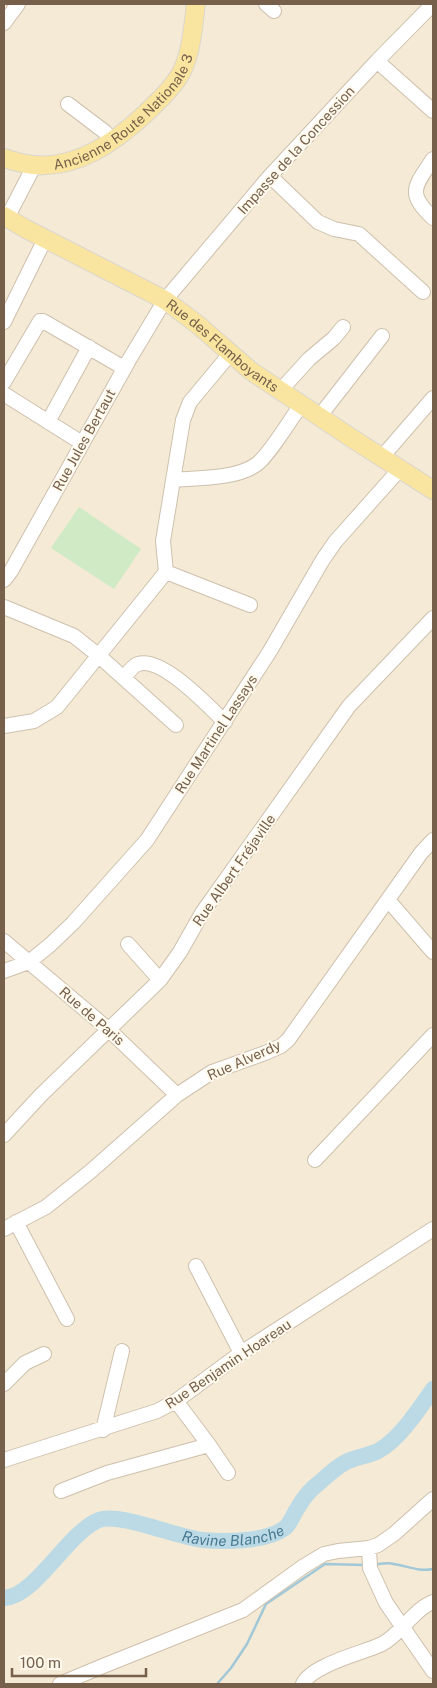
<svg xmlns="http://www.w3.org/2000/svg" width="437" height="1688" viewBox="0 0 437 1688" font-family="'Public Sans',sans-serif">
<rect width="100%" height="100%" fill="#fcf7e7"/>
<path fill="#f4ead5" d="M4,4h429v1680h-429z"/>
<path fill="#cfeac5" d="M79,507l62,42 -27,40 -63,-41z"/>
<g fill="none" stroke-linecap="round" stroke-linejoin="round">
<path stroke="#a1c8d8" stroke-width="2.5" d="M373,1565c7,-1 14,-3 21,-1 13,2 26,8 39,5
M217,1684l14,-16 16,-24 19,-40 59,-40 40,1"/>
<path stroke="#bbdae6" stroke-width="16" id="s1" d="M4,1598c31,-1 64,-66 95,-78 21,-8 79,18 104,20 22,2 63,2 82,-12 6,-5 9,-16 14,-22 5,-9 12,-17 20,-23 8,-7 17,-16 27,-21 10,-5 22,-6 32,-11 22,-12 41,-42 55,-62"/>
<defs>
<path id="minor" d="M266,4l8,7
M4,23l14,-19
M377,61l56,50
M68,104l37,28 8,9
M433,159c-18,27 -27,34 0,59
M270,176l48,46 16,7 25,5 64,58
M7,218l25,-48 1,-5
M4,322l41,-83
M4,382l36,-61h3l81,47
M280,391l29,-32 25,-21 9,-11
M4,394l78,49
M319,417l63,-81
M48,422l41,-75
M382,457l51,-59
M173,480c25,-2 64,-1 84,-16 13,-10 33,-44 44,-59
M166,572l84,33
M4,580l7,-9 118,-211 36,-60 105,-124 107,-115 56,-57
M4,607l70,29 24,19 78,70
M124,678c4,-5 8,-12 14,-14 24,-8 70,42 87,58
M4,726l30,-5 23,-14 109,-135 -3,-31 20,-121 7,-18 40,-48
M388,900l45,52
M4,941l104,88 69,66
M128,944l32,36
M4,971l25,-9 21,-17 23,-22 74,-83 123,-189 52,-90 13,-19 65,-73
M4,1135l37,-40 119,-115 20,-28 22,-39 147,-207 84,-88
M315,1160l118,-125
M16,1222l51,97
M4,1229l42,-22 45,-36 86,-76 35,-23 53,-19 16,-7 7,-6 133,-187 12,-13
M196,1266l45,87
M4,1384l21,-21 19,-9
M176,1401l33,44 19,28
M103,1430l19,-79
M4,1460l153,-49 19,-10 65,-48 192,-124
M61,1491l46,-18 102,-28
M369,1548l1,20 16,35 47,68
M60,1684l43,-18 140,-56 61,-44 20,-12 14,-3 31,-3 9,-3 16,-11 39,-35
M303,1684c8,-19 60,-31 79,-40 18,-9 32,-35 51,-42"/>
<g id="major">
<path id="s2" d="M4,158c9,3 19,6 29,7 44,4 82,-23 112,-51 13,-13 29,-27 37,-43 10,-21 11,-45 14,-67"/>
<path id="s3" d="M4,216l22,13 139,71 32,24 54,47 102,68 80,51"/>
</g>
</defs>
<use href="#minor" stroke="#cec0ad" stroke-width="16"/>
<use href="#major" stroke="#dbd6d0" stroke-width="20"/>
<use href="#minor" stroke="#fff" stroke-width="14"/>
<use href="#major" stroke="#fae5a0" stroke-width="18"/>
</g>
<g text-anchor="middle" stroke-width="4" stroke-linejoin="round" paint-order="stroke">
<g font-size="14" fill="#76604b" stroke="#fffaed">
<text dy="5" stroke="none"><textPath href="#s2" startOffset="141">Ancienne Route Nationale 3</textPath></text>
<text transform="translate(296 150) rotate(-48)" y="5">Impasse de la Concession</text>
<text dy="5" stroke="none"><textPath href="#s3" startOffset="255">Rue des Flamboyants</textPath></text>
<text transform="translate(84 440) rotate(-61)" y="5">Rue Jules Bertaut</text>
<text transform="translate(216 734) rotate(-57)" y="5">Rue Martinel Lassays</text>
<text transform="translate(234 870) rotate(-55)" y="5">Rue Albert Fréjaville</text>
<text transform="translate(92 1016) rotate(41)" y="5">Rue de Paris</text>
<text transform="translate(244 1060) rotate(-24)" y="5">Rue Alverdy</text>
<text transform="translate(228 1364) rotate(-34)" y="5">Rue Benjamin Hoareau</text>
</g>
<g font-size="15" font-style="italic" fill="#487a91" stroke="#fffaed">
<text dy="5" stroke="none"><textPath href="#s1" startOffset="262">Ravine Blanche</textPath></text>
</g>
</g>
<rect width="437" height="1688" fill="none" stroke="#76604b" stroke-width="10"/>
<path d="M12 1668v8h134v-8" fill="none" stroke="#76604b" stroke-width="2.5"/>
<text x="20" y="1668" font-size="15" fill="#76604b" stroke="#fffaed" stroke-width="4" paint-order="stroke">100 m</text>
</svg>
